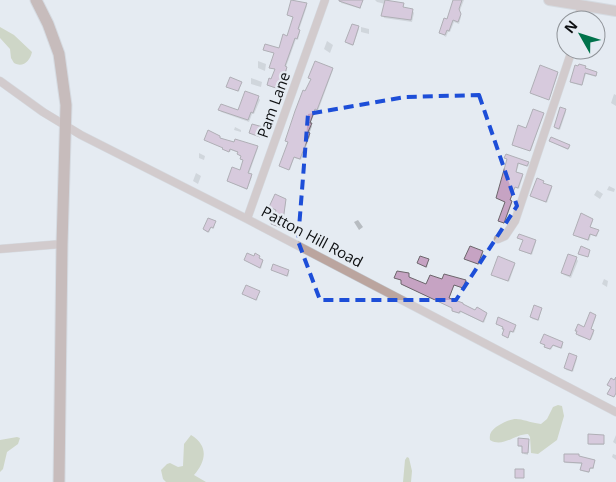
<svg xmlns="http://www.w3.org/2000/svg" width="616" height="482" viewBox="0 0 616 482" font-family="'Open Sans',sans-serif">
<rect width="100%" height="100%" fill="#e5ebf2"/>
<path fill="#b2bd92" d="M0,27l14,8 18,17c-2,9 -9,16 -18,11l-3,-5 -1,-9 -10,-11z
M558,405l4,1 2,10 -7,24 -19,14 -7,-1 -1,-16 -2,-3c-13,0 -25,14 -38,6 -1,-6 1,-9 6,-13 22,-14 23,-6 45,-3l6,-5 6,-12z
M191,435c18,11 15,26 3,40l12,7h-40l-3,-3 -2,-9 6,-6 3,-1 8,4 5,-1 1,-22z
M17,437l3,1 -2,6 -11,8 -4,17 -3,3v-32z
M407,457l2,1 3,13 -1,11h-8l2,-22z"/>
<path fill="#0003" d="M340,0h7l14,4v5l-20,-6z
M375,0h10l18,4 1,5 8,1 2,3 -2,9 -28,-4 -1,-3 2,-11 -8,-2z
M453,0h11l-5,13 2,4 -2,7 -5,-2 -4,10h-2l-2,5 -6,-4 8,-13z
M306,4l1,2 -8,24 1,2 -2,8 -2,-1 -10,28 1,3 -1,4 -2,-1 -4,11 1,2 -1,4 -11,-4 -1,-2 4,-3 4,-10 -5,-4 4,-13 -10,-5 14,1 8,-13 7,-19 -6,-3z
M358,27l1,2 -6,17 -5,-2 -1,-2z
M361,27l8,2v5l-8,-2z
M327,41l6,4 -3,8 -6,-4z
M258,61l8,3 -1,7 -7,-3z
M585,67l12,6 -1,4 -10,-3 -4,12 -10,-3 -1,-1z
M332,69l1,1 -15,41 -2,-1 -6,14 2,2 -3,8 1,2 -9,24 -7,-2 -4,12 -9,-3 -1,-1 9,-23 -2,-2 25,-62 -2,-2z
M557,73l1,1 -9,26 -16,-6 -1,-1z
M251,78l11,4 -1,5 -10,-3z
M241,83l-2,9 -11,-5z
M614,94l2,1v11l-5,-3z
M258,97l2,3 -6,14h-2l-3,8 -28,-10 -1,-2 19,1z
M565,110l1,2 -6,18 -4,-1 -1,-2z
M543,114l-12,37 -17,-5 -1,-1 14,-16z
M235,127l6,3v2l-7,-2z
M262,128l-1,9 -11,-4z
M220,137v2l14,5 24,4 -9,26 3,3 -5,13 -19,-9 12,-9 4,-11 -3,-2 1,-3h-3v-3l-8,-3 -1,2 -6,-2v-2l-18,-8z
M550,141l19,5 1,1 -2,3z
M199,153l6,3 -1,4 -5,-2z
M505,158l23,5 1,2 -1,2 -9,-3 -3,9 7,3 -4,13 -4,-1 -5,13 2,2 -8,21 -4,-3 6,-18 -9,-5 11,-38z
M196,173l5,3 -3,8 -5,-3z
M543,182l1,2 8,4 -5,15 -15,-7z
M609,186l6,3 -1,3 -7,-2z
M597,190l6,4 -3,5 -6,-4z
M285,200l1,1 -4,28 -10,-5 5,-13 -6,-4z
M358,220l5,7 -4,3 -5,-8z
M592,220l1,1 -3,7 8,3 -1,6 -6,-2 -2,6 -14,-5 -1,-2z
M215,222l-1,7 -3,-1 -2,5 -4,-2 -1,-2z
M519,238l17,3v1l-4,13 -11,-4 3,-10z
M482,252l1,2 -4,11 -13,-6z
M254,257h5l1,3 3,1 -2,8 -16,-9z
M576,258l2,3 -7,17 -7,-3 -2,-2z
M428,260l-1,8 -9,-5z
M514,264l1,1 -6,17 -17,-7z
M272,270l16,1 1,2 -1,4z
M396,278h13l18,7 16,-4 22,1 -1,7 -10,-4 -5,14 27,13 11,2v1l-3,8 -23,-11 -1,2 -6,-2v-3l-51,-24 -1,-4z
M604,279l4,2 -1,6 -5,-3z
M259,292l-2,9 -14,-7z
M541,309l-2,12 -7,-2 -1,-2z
M595,316l1,1 -5,13 3,3 -3,7 -13,-4 -1,-5 8,-3z
M497,324l18,2 1,2 -2,5 -3,-1 -3,6 -5,-3 1,-7z
M542,343h21v1l-1,5 -9,-3 -2,4 -5,-2z
M577,357v2l-4,13 -7,-2 -1,-2z
M616,435v9l-3,-2z
M604,436v9h-14l-1,-1z
M519,440l10,1 -1,14 -4,-1 -1,-6 -4,-2z
M613,454l3,1v5l-4,-3z
M579,458l15,3v8h-4l-1,4 -7,-2 1,-7 -17,-1 -1,-1z"/>
<path fill="#c6a3c3" stroke="#6d666c" d="M291,0l16,3 -9,26 2,1 -3,9 -2,-1 -10,28 2,1 -2,6 -2,-1 -4,11h2l-2,6 -12,-4 2,-7 2,1 4,-10 -6,-1 5,-15 -11,-3 2,-6 14,4 4,-14 4,2 6,-19 -6,-2z
M339,0h24l-3,8 -21,-7z
M385,0l19,3 -1,4 10,2 -2,11 -30,-4z
M453,0h9l-3,9 2,5 -3,8 -5,-2 -4,11 -2,-1 -2,5 -6,-2 5,-15 3,1z
M352,24l7,2 -6,19 -8,-3z
M315,61l18,7 -16,42 -2,-1 -5,14h2l-4,9 2,1 -10,26 -6,-2 -5,13 -10,-4 9,-24 -3,-1 10,-30 8,-21 2,1 6,-12 -3,-1z
M579,64l7,2 -1,2 12,4 -1,4 -11,-3 -3,12 -12,-3 5,-17 3,1z
M540,65l18,7 -9,28 -19,-7z
M230,77l12,5 -4,9 -12,-4z
M245,91l14,5 -6,17 -2,-1 -3,8 -30,-10 3,-6 17,6z
M560,107l6,2 -7,20 -5,-2z
M533,109l11,4 -14,38 -18,-6 6,-20 8,3z
M252,124l11,3 -3,10 -11,-4z
M208,130l12,6v2l14,4 1,-3 23,7 -10,27 4,1 -5,15 -20,-8 5,-14 8,3 3,-10 -3,-1 1,-3 -4,-2 1,-2 -8,-3 -1,3 -7,-3 1,-1 -19,-8z
M551,137l19,8 -2,4 -19,-8z
M506,154l23,8 -2,4 -9,-3 -2,9 7,2 -5,14 -3,-1 -5,13 2,1 -8,22 -6,-2 7,-19 -9,-4 11,-39 -3,-1z
M537,178l7,3 -1,2 9,3 -6,16 -16,-6z
M275,194l11,5 -4,29 -11,-4 5,-14 -7,-3z
M581,213l12,6 -3,8 9,3 -3,6 -6,-2 -2,6 -15,-5z
M208,218l8,3 -3,7 -2,-1 -3,5 -5,-3z
M519,234l17,6 -5,14 -12,-4 4,-10 -6,-2z
M470,246l13,5 -5,13 -14,-5z
M581,246l9,4 -2,7 -10,-3z
M247,253l7,3 1,-3 5,3 -1,2 4,2 -3,8 -16,-8z
M568,254l9,3 -7,19 -9,-3z
M420,256l9,3 -3,8 -9,-4z
M498,256l17,7 -7,18 -17,-6z
M273,264l16,6 -2,6 -16,-6z
M397,271l12,2v4l17,7 4,-9 12,4 2,-5 22,6 -3,8 -9,-3 -5,13 14,5v1l12,6 2,-3 10,6 -4,9 -23,-11 -1,2 -7,-2v-3l-51,-24v-4l-7,-2z
M246,285l14,6 -4,9 -14,-6z
M534,305l8,3 -4,12 -8,-3z
M590,312l6,3 -5,14 3,1 -4,10 -14,-6 1,-3h-2l3,-7 6,3z
M498,317l18,8 -3,7 -3,-1 -2,7 -6,-3 2,-6h-2l1,-2 -7,-3z
M544,334l19,8 -2,6 -8,-3 -3,4 -6,-2 1,-2 -5,-2z
M569,353l8,3 -5,15 -8,-3z
M616,377v16l-2,4 -7,-3 4,-7 -4,-2 4,-7 3,2z
M588,434l16,1v9h-16z
M518,438l11,1 -1,14h-6v-7h-4z
M564,454h15v2l16,4 -2,8h-3l-1,4 -9,-2 2,-7 -18,-1z
M515,469h9v9h-9z"/>
<g fill="none" stroke-linecap="round" stroke-linejoin="round">
<defs>
<path id="minor" d="M578,20l3,-14
M0,81l43,31 38,23 166,84 369,193
M247,219l78,-219
M498,239l7,-3 10,-15 57,-171
M0,249l62,-5"/>
<path id="tertiary" d="M549,0l67,11"/>
<path id="secondary" d="M36,0l12,24 11,30 7,51 -4,139 -3,238"/>
</defs>
<use href="#minor" stroke="#c2c8ce" stroke-width="9"/>
<use href="#tertiary" stroke="#c2c8ce" stroke-width="12"/>
<use href="#secondary" stroke="#c2c8ce" stroke-width="13"/>
<use href="#minor" stroke="#bba59f" stroke-width="8"/>
<use href="#tertiary" stroke="#bba59f" stroke-width="10"/>
<use href="#secondary" stroke="#a2837b" stroke-width="11"/>
</g>
<path d="M0 0H616V482H0ZM479,95l38,111 -61,94h-136l-22,-59 10,-127 97,-17z" fill="#e5ebf2" fill-opacity=".55" fill-rule="evenodd"/>
<path fill="none" stroke="#1d4ed8" stroke-width="4" stroke-dasharray="10 6" stroke-linejoin="round" d="M479,95l38,111 -61,94h-136l-22,-59 10,-127 97,-17z"/>
<g text-anchor="middle" stroke-width="4.5" stroke-linejoin="round" paint-order="stroke">
<g font-size="15" fill="#0d0f11" stroke="#e5ebf2">
<text transform="translate(274 105) rotate(-70)" y="5">Pam Lane</text>
<text transform="translate(312 237) rotate(28)" y="5">Patton Hill Road</text>
</g>
</g>
<g transform="translate(581 35) rotate(309)"><circle r="24" fill="#e5ebf2" stroke="#8f9398"/>
<path d="M0-4L9 19L0 12L-9 19Z" fill="#00724b"/>
<text y="-8" font-size="14" font-weight="bold" text-anchor="middle" fill="#0d0f11">N</text>
</g>
</svg>
